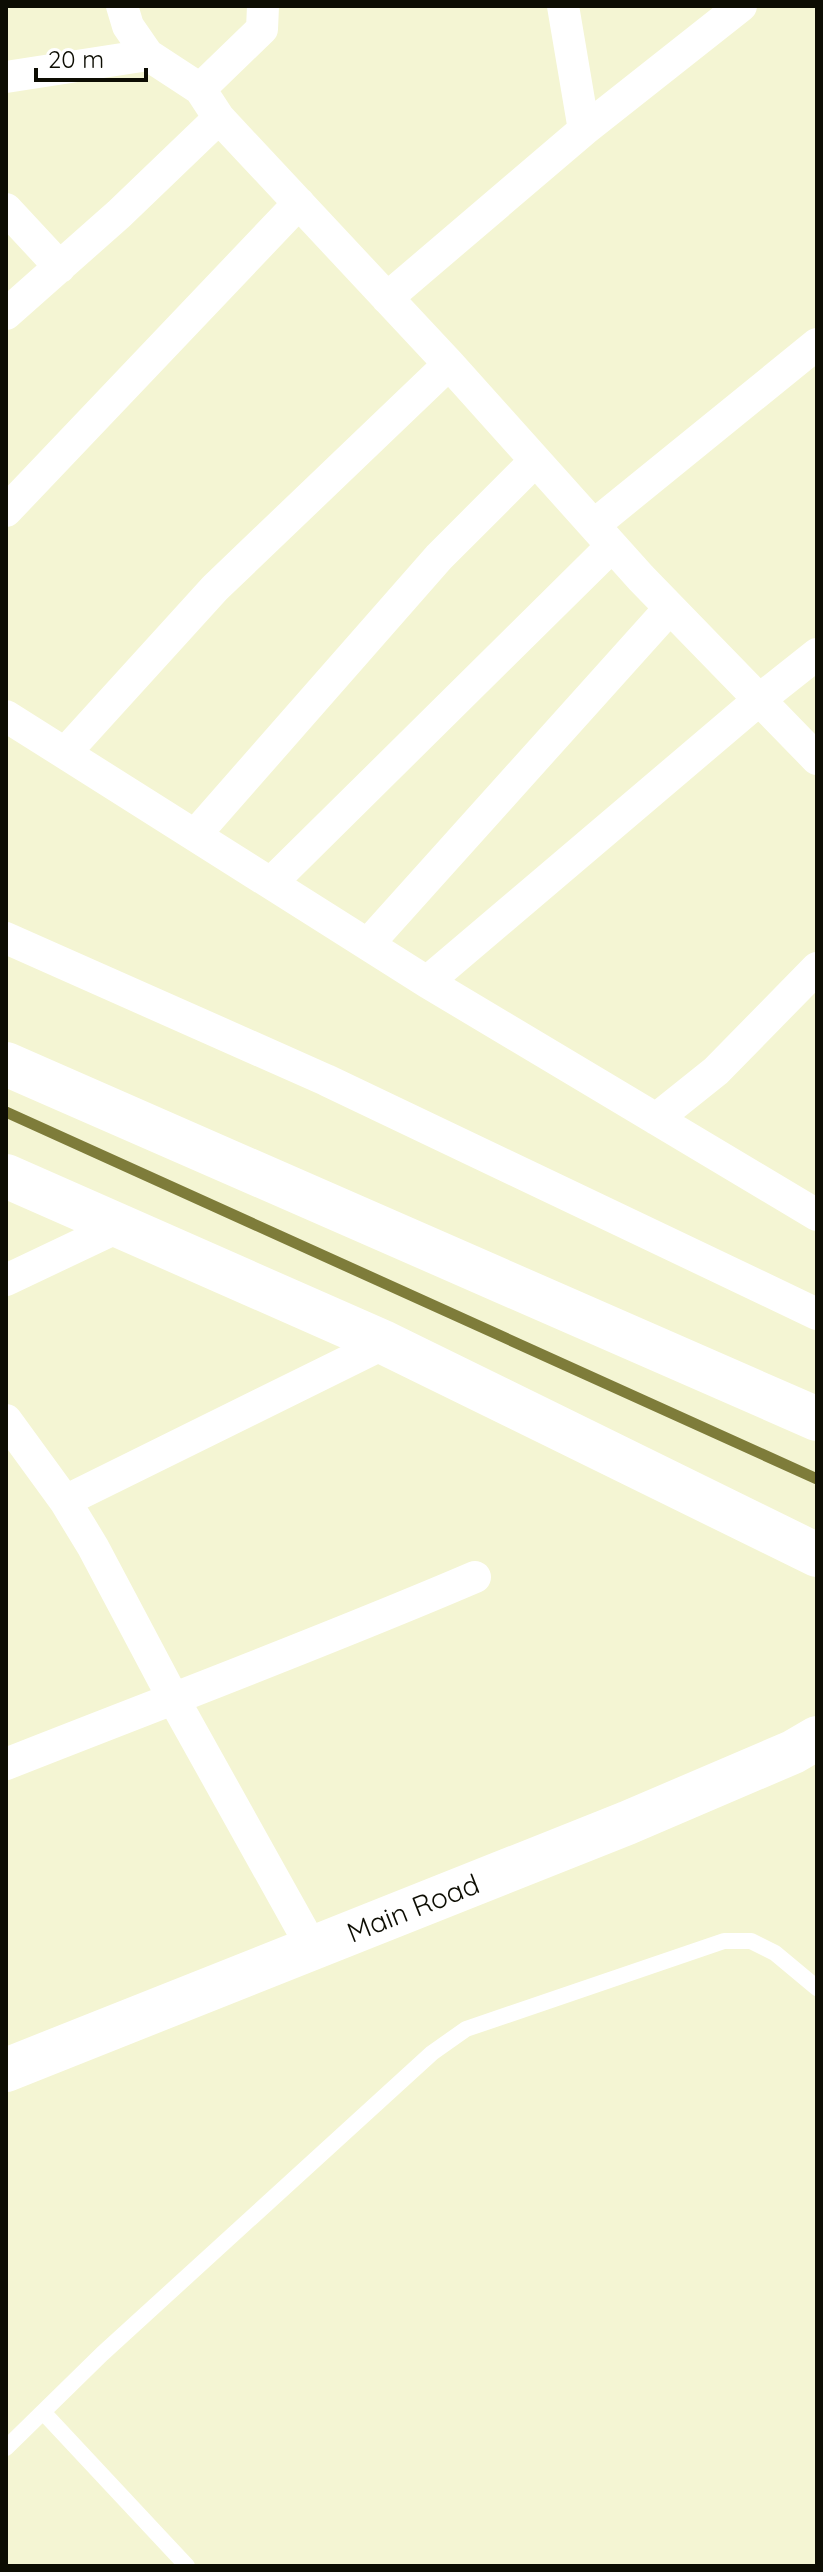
<svg xmlns="http://www.w3.org/2000/svg" width="823" height="2572" viewBox="0 0 823 2572" font-family="Quicksand,sans-serif">
<rect width="100%" height="100%" fill="#f4f5d3"/>
<g fill="none" stroke-linecap="round" stroke-linejoin="round">
<path stroke="#7e7c3a" stroke-width="11" d="M6,1112l811,367"/>
<path stroke="#fff" stroke-width="16" d="M43,2412l144,154
M6,2448l96,-94 330,-301 34,-24 258,-88h27l24,12 42,35"/>
<path stroke="#fff" stroke-width="32" d="M122,6l6,20 20,29 52,34 19,29 230,246 192,214 176,181
M6,77l142,-22
M200,89l62,-60 1,-23
M584,130l157,-124
M6,209l54,58
M387,298l197,-168 -21,-124
M6,314l113,-100 100,-96
M6,511l293,-308
M594,525l223,-181
M6,716l421,266 390,233
M65,753l150,-165 234,-224
M195,835l244,-278 96,-96
M271,883l341,-337
M6,938l320,142 491,234
M368,944l302,-336
M427,982l332,-282 58,-46
M656,1119l60,-48 101,-103
M6,1280l114,-54
M6,1420l59,81 28,46 80,151 140,251
M65,1501l320,-158
M6,1764c157,-62 315,-121 469,-187"/>
<g stroke="#fff" stroke-width="44">
<path d="M6,1064l811,355"/>
<path d="M6,1176l379,167 432,212"/>
<path id="s1" d="M6,2070l621,-247 166,-71 24,-14"/>
</g>
</g>
<g text-anchor="middle" stroke-width="8" stroke-linejoin="round" paint-order="stroke">
<g font-size="28" fill="#0d0d03" stroke="#fff">
<text dy="10" stroke="none"><textPath href="#s1" startOffset="438">Main Road</textPath></text>
</g>
</g>
<rect width="823" height="2572" fill="none" stroke="#0d0d03" stroke-width="16"/>
<path d="M36 68v12h110v-12" fill="none" stroke="#0d0d03" stroke-width="4"/>
<text x="48" y="68" font-size="24" fill="#0d0d03" stroke="#ffffff" stroke-width="6" paint-order="stroke">20 m</text>
</svg>
